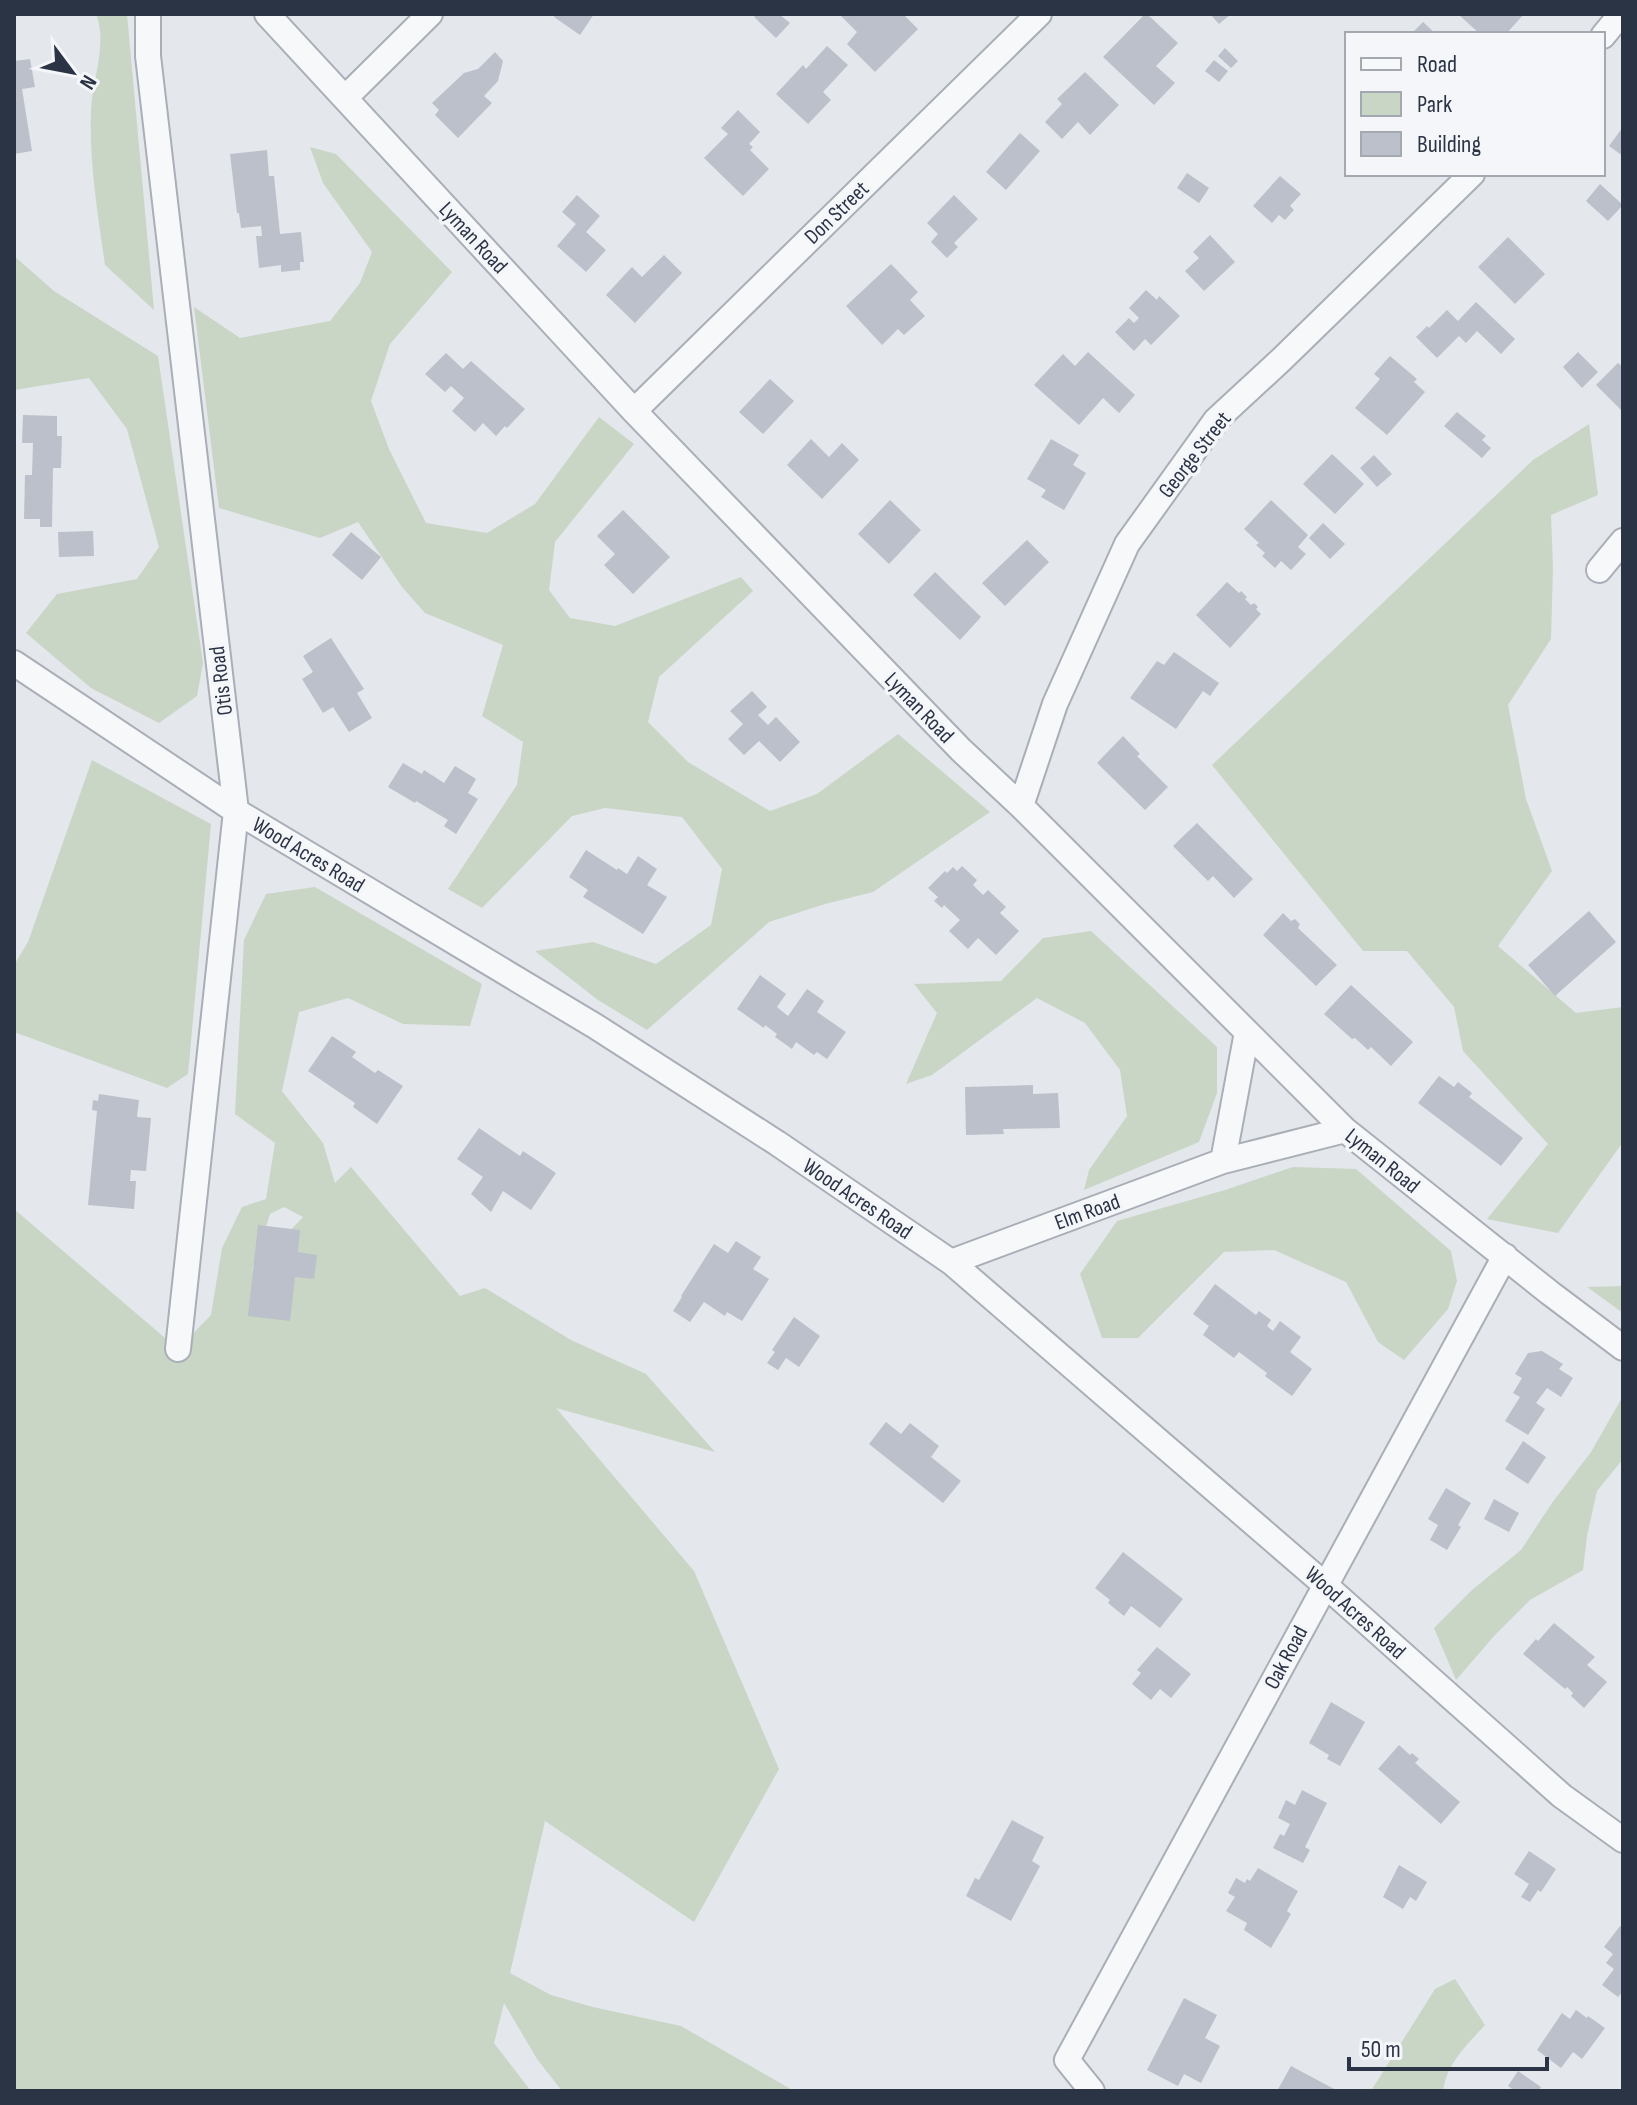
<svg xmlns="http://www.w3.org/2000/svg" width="1637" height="2105" viewBox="0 0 1637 2105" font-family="'Sofia Sans Condensed',sans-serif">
<rect width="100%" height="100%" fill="#e4e7ec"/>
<path fill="#c9d6c5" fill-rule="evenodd" d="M96,14h31l27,296 -49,-45c-7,-50 -16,-102 -14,-154 1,-31 17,-67 5,-97z
M310,147l26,7 116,118 -62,72 -19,57 18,48 37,74 61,10 48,-29 64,-87 35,27 -79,98 -6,48 21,28 45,8 126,-49 12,14 -94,86 -11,45 40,40 82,49 47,-17 81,-60 92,78 -117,80 -48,12 -56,18 -122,108 -49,-30 -63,-49 58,-9 63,22 55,-39 11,-56 -40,-52 -77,-9 -33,8 -90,92 -34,-19 69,-104 6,-43 -41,-26 21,-71 -78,-32 -23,-26 -44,-65 -38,16 -101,-30 -25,-201 46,31 90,-17 30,-38 12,-31 -49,-69z
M14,256l40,35 104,65 45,307 -6,33 -38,27 -68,-35 -65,-55 31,-39 80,-15 22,-32 -32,-118 -38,-51 -75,12z
M1589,424l9,71 -47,20 2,53 -2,71 -43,66 18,94 26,72 -54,75 78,67 47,-6v135l-65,91 -71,-14 61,-75 -85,-93 -9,-44 -47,-56h-44l-151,-186 321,-305z
M92,760l119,64 -23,250 -21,14 -153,-56v-67l14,-23z
M315,887l167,97 -12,42 -67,-2 -55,-26 -49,14 -17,79 41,52 12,40 16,-16 109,129 25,-8 86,52 75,34 69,78 -159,-44 138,163 85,198 -85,153 -149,-101 -35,152 41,22 42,12 88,19 113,65h-232l-25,-32 -33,-56 -10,40 37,48h-517v-882l164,140 33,-34 11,-67 20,-41 24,-8 9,-56 -40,-29 9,-174 22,-46zM284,1207l19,10 -51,54 18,-57z
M1091,931l126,116v46l-18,49 -115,48 5,-20 38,-54 -7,-46 -35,-47 -48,-25 -105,77 -26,9 31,-71 -23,-29 87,-3 42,-43z
M1293,1167l63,2 95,82 6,30 -9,28 -44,51 -26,-18 -32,-60 -72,-32 -50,2 -86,86h-36l-22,-64 37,-53 108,-31z
M1623,1286v27l-36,-26z
M1623,1396v63l-26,32 -10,45 -4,34 -53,30 -35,35 -39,45 -22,-52 38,-38 49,-40 31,-47 39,-51z
M1455,1979l30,46c-18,20 -38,38 -42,66h-72l64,-102z"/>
<path fill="#bbc0ca" d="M556,14h38l-14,21 -26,-18z
M757,14h22l11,9 -14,15 -22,-21z
M839,14h64l15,15 -43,43 -28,-28 10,-12z
M1145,14h2l31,29 -22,23 19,17 -21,22 -51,-48z
M1210,14h21l-12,10z
M1458,14h66l-18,20h-26z
M1423,22l13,12h-25z
M827,46l21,19 -25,27 8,8 -23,24 -32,-30 27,-29 3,4z
M1225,48l13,13 -7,7 -13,-12z
M495,52l8,9 -5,20 -14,15 8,7 -34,35 -23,-23 4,-5 -7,-7 32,-30 14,-4z
M30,59l5,28 -13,2 10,62 -18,3v-93z
M1214,60l14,11 -9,11 -14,-11z
M1085,72l34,33 -29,30 -12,-13 -16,17 -17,-17 17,-18 -5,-5z
M738,110l22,22 -11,12 4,3 -3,3 19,19 -26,27 -39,-38 24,-24 -7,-6z
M1623,127v29l-14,-10z
M1020,133l20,18 -34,39 -20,-18z
M267,150l2,26h5l6,58 21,-2 3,30h-4v8l-19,2v-7l-22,3 -3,-32h6l-1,-10 -20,2 -2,-15h-2l-7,-59z
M1187,173l22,15 -10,15 -22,-15z
M1280,176l21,18 -11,12 4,4 -9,10 -6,-5 -7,8 -19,-17z
M1600,184l23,21 -15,16 -22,-20z
M577,195l23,21 -14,16 20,18 -20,22 -29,-26 19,-22 -14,-12z
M954,195l24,24 -24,24 4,4 -11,11 -16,-16 7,-8 -11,-11z
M1210,235l25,27 -31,29 -19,-20 14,-13 -6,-6z
M1508,237l37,37 -30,30 -37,-37z
M664,255l18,18 -47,50 -29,-28 26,-28 10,10z
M891,264l27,28 -8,8 15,16 -21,19 -6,-6 -16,16 -36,-39z
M1146,290l11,10 2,-4 21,20 -29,29 -6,-6 -11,12 -19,-19 14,-14 5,5 5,-5 -10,-10z
M1476,302l39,37 -14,15 -24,-23 -11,12 -7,-7 -22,22 -21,-21 11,-11 2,2 18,-18 11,11z
M1088,352l47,43 -16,18 -16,-15 -24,27 -45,-40 29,-31 12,12z
M1578,352l20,20 -16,16 -19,-21z
M446,353l17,16 8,-8 54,48 -18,19 -2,-2 -9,10 -13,-13 -8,9 -23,-21 12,-13 -13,-12 -6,6 -20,-18z
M1390,356l27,23 -3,3 11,10 -38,43 -32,-27 25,-29 -6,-5z
M1618,363l5,4v45l-27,-27z
M770,379l24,22 -31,33 -24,-22z
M1457,412l29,24 -4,4 9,8 -9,10 -38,-32z
M23,415l34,1v20h5l-1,32h-8l-1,59h-12v-8h-16l1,-44h7l1,-32h-11z
M811,439l18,18 13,-14 17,17 -37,39 -35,-34z
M1051,439l28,16 -6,10 13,8 -22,37 -23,-13 5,-7 -19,-11z
M1332,454l32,30 -29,30 -32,-30z
M1374,455l18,19 -15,13 -17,-19z
M890,500l31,30 -32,34 -31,-30z
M1271,500l37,35 -10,12 8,7 -15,16 -10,-9 -6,7 -13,-12 3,-3 -9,-8 3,-2 -15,-14z
M623,510l47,47 -37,37 -29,-29 11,-11 -18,-18z
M1323,523l22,21 -15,15 -21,-21z
M93,531l1,25 -35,1 -1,-25z
M351,532l30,25 -19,23 -30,-25z
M1027,540l22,22 -44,44 -23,-23z
M935,572l46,45 -21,23 -47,-45z
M1227,582l12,11 2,-2 6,6 -2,2 6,6 3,-2 4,4 -2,2 5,5 -31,34 -34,-33z
M331,638l33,51 -7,4 15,25 -23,14 -16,-25 -10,6 -21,-34 11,-7 -10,-16z
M1174,652l45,31 -9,13 -7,-5 -27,38 -46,-31 27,-37 7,4z
M752,691l15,16 -9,8 10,10 8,-8 24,25 -20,20 -21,-21 -15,14 -16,-16 15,-15 -13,-13z
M1123,736l17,18 -3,2 31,31 -23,23 -48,-47z
M403,763l19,11 2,-4 20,13 11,-17 21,13 -8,14 10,6 -22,35 -12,-8 4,-6 -32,-19 -1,2 -27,-16z
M1197,823l56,56 -19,19 -21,-22 -5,5 -35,-35z
M586,850l31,20 1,-2 9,6 11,-18 19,13 -10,16 20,12 -24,37 -60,-37 5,-7 -19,-13z
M962,866l15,14 -4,5 10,10 5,-5 18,17 -6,6 19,18 -23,24 -18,-17 -10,11 -19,-18 11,-11 -16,-15 -2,3 -8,-7 4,-4 -10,-9 17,-17 2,2 6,-6 4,4z
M1589,911l27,31 -61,54 -27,-31z
M1283,913l8,8 4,-2 5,5 -2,4 39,37 -21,21 -53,-51z
M760,975l26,19 -9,13 11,9 19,-27 17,12 -7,11 29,20 -19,27 -10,-7 -3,3 -18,-13 -4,7 -17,-12 2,-3 -12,-9 -1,3 -27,-19z
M1351,985l62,57 -22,24 -20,-19 -3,3 -13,-12 -3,1 -28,-25z
M332,1036l24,16 -4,5 23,16 3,-3 25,16 -26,38 -24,-17 2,-4 -47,-32z
M1439,1076l15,11 4,-5 14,11 -3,4 54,41 -22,28 -83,-63z
M1033,1085v9l25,-1 2,35 -57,1 1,5 -38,1 -1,-48z
M99,1094l40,6 -2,17 14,1 -5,53 -15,-1 -1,11h6l-2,28 -46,-4 9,-94 -5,-1 1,-10 5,1z
M479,1128l41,28 3,-5 33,22 -25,37 -28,-19 -12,21 -20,-18 12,-17 -26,-18z
M258,1225l42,5 -2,22 19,3 -3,24 -19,-2 -5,44 -42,-5z
M736,1241l25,16 -8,12 16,10 -27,42 -15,-9 -2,4 -21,-14 -14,20 -17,-11 9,-14 -1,-1 33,-52 14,9z
M1215,1284l41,31 3,-4 12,9 -4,6 6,5 7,-10 21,16 -11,15 22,17 -20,27 -27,-20 2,-3 -28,-21 -5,6 -31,-23 6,-9 -16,-12z
M794,1317l26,19 -21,31 -13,-9 -8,12 -11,-7 8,-11 -3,-2z
M1542,1351l21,13 -4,5 14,9 -12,19 -14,-9 -11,15 9,6 -17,26 -23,-14 15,-24 -7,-4 9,-15 -7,-4 13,-21z
M886,1422l15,12 9,-11 29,23 -8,11 30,24 -18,22 -74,-59z
M1523,1441l23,16 -18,27 -23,-15z
M1446,1488l25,15 -13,22 3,2 -14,23 -17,-10 8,-15 -10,-6z
M1494,1499l25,14 -10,19 -25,-13z
M1123,1552l60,47 -23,29 -29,-22 -7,10 -16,-13 2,-3 -15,-12z
M1554,1623l41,34 -8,8 20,17 -23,26 -13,-12 2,-3 -6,-6 -2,2 -42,-35 13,-15 2,2z
M1157,1647l34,27 -20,24 -11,-9 -9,11 -19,-16 9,-11 -4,-3z
M1331,1702l34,20 -25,44 -13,-7 2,-4 -20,-12z
M1399,1745l11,10 2,-2 7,6 -4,4 45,39 -19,22 -63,-55z
M1302,1790l25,13 -22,44 5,3 -7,13 -30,-15 7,-14 4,2 6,-12 -12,-6 8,-18 9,5z
M1012,1820l32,17 -12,24 8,5 -29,55 -45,-25 9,-18 4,2z
M1529,1851l27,18 -15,23 -3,-2 -8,12 -9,-5 8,-13 -15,-10z
M1399,1865l28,17 -11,19 -6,-4 -7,12 -20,-12z
M1258,1868l40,23 -11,20 4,3 -20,34 -27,-18 3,-7 -21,-12 9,-14 -7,-4 8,-15 9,5 2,-4 3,2z
M1620,1926l3,2v63l-5,6 -16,-12 12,-16 -8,-6 7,-9 -9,-7z
M1184,1998l33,17 -12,23 15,8 -19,37 -17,-9 -6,12 -31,-16z
M1576,2010l11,8 1,-2 17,12 -23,31 -9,-7 -12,16 -24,-18 25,-37 8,6z
M1291,2066l47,25h-61z
M1518,2071l23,16 -2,4h-24l-7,-5z"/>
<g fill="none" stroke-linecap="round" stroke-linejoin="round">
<defs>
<path id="minor" d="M148,14v42l88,755 -58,538
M267,14l367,397 327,339 60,56 324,324 205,163 73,55
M1603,36l18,-22
M345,98l85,-84
M634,411l405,-397
M1599,570l24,-29
M14,663l222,148 359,215 182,117 174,119 373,322 238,212 61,44
M1021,806l34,-102 72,-160 89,-124 66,-61 190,-185
M1223,1161l24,-129
M951,1262l272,-101 122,-31
M1092,2091l-25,-31 438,-804"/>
</defs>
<use href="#minor" stroke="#a9aeb7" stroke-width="28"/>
<use href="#minor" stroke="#f7f8fa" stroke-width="24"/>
</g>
<g text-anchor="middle" stroke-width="7" stroke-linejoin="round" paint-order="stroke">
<g font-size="22" fill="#2b3445" stroke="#f4f6f9">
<text transform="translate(836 212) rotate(-44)" y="8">Don Street</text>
<text transform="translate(474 237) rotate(47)" y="8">Lyman Road</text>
<text transform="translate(1194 454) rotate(-52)" y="8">George Street</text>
<text transform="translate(220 681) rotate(-97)" y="8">Otis Road</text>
<text transform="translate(920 707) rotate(46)" y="8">Lyman Road</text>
<text transform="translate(309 854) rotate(31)" y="8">Wood Acres Road</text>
<text transform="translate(1383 1160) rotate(39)" y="8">Lyman Road</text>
<text transform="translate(858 1198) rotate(34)" y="8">Wood Acres Road</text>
<text transform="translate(1087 1211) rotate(-20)" y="8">Elm Road</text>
<text transform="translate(1356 1612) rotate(42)" y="8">Wood Acres Road</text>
<text transform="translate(1285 1657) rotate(-62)" y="8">Oak Road</text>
</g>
</g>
<rect width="1637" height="2105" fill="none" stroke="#2b3445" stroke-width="32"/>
<rect x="1345" y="32" width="260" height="144" fill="#f4f6f9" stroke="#a4a8b1" stroke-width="2"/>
<rect x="1361" y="58" width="40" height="12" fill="#f7f8fa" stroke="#a4a8b1" stroke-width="2"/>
<text x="1417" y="72" font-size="24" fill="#2b3445">Road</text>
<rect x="1361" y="92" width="40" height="24" fill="#c9d6c5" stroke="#a4a8b1" stroke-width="2"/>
<text x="1417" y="112" font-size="24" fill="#2b3445">Park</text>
<rect x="1361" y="132" width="40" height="24" fill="#bbc0ca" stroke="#a4a8b1" stroke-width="2"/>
<text x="1417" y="152" font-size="24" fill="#2b3445">Building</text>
<g transform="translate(72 72) rotate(122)" stroke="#f4f6f9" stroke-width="6" paint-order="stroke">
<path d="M0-6L14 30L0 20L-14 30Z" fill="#2b3445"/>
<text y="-12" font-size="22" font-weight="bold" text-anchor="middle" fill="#2b3445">N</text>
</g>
<path d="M1349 2057v12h198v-12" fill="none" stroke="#2b3445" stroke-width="4"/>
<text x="1361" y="2057" font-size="24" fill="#2b3445" stroke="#f4f6f9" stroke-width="6" paint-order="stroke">50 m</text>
</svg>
